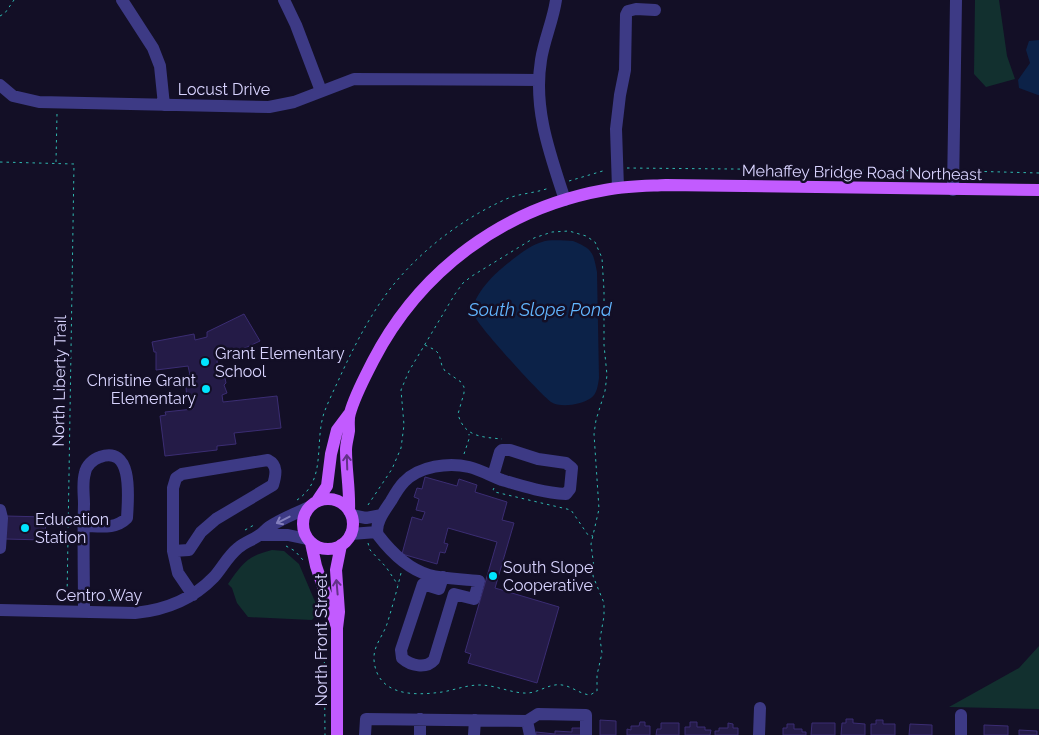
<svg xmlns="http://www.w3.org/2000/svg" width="1039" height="735" viewBox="0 0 1039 735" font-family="Raleway,sans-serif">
<rect width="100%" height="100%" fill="#130f26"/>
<path fill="#12302f" d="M975,0h24l8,56 8,23 -29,8 -12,-13z
M272,550l12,1 15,13 20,47 -7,9 -64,-3 -11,-14 -5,-15 -4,-4c14,-20 19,-28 44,-34z
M1039,646v63l-90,-2 70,-39z"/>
<path fill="#0c2248" d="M1039,40v55h-1l-19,-7 -1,-8 12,-17 -4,-13 3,-9z
M573,241c19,8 20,10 24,31l2,106c-1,7 -2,16 -8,20 -10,7 -31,10 -40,4 -11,-8 -76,-79 -78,-89 -2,-14 18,-36 28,-44 11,-9 27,-23 41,-27 9,-3 22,-1 31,-1z"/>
<path fill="#241b47" stroke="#3b2d73" d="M244,314l16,27 -43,20 1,9 5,-1 3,14 -2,2 3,8 -5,2 1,7 54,-6 4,32 -47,5 2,11 -19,2v4l-52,6 -5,-40 6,-1 -1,-3 28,-3 -2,-12 -4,2 -2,-23 5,-1 -2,-9 -32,4v-18h-2l-2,-10 42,-8 1,6 12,-3v-5z
M425,477l32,9 2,-7 18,6 -2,7 32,10 -5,18 12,3 -19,65 64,19 -22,76 -69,-20 3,-9 -6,-2 32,-110 -49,-14 -4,15 4,1 -3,9 -5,-1 -3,12 -35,-10 10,-37 10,3 3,-8 -9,-2 3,-11 -5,-2 3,-9 5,1z
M6,516l40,1 -1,23 -40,-1z
M846,719h7v4l12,1v11h-24l1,-12h4z
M600,720l16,1v14h-16z
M876,720h7v4h12v11h-24v-11h5z
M640,722h5v4h5v9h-23v-6l4,1v-4h8z
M690,722h7v5h8v3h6l-1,5h-25v-8h5z
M661,723h18v12h-23l1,-6h4z
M728,723l5,1v4h5v7h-23v-4h4v-3h9z
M812,723h23v12h-24z
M787,724h7v5h8v3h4v3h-23v-7h4z
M910,724l22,1v10h-23z
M984,725l24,1v9h-24z
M572,728h10v7h-46v-3l19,2v-3l17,1z
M1019,730l18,1v4h-18z"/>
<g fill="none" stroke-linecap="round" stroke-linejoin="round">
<path stroke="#2fb8b0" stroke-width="1" stroke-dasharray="2.5 4" stroke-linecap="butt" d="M0,16l5,-3 9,-13
M0,162l74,2 -7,435
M56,162l1,-48
M627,168l316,3
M965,171l74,2
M569,181l37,-11
M425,345l10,5 4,4 3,12 3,5 16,11 3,5v6l-6,21c6,23 24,23 44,25
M464,454l5,-15v-5
M494,488l-1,2 2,2 76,18 17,25 5,1
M297,500c30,-20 17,-56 27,-87 4,-11 10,-23 15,-34 15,-33 33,-68 55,-95 29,-35 67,-64 108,-83 15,-8 31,-7 47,-13
M368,505l24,-36 9,-21 3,-23 -3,-35 8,-19 46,-77 8,-11 9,-7 62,-38 18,-6 17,-1 17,5 9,6 7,16 2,33v54l3,30 -2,16 -9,29 -2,14 5,75 -8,35 3,24 -1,8 11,27v13l-4,23 2,14 -5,22v16l-7,4c-10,-1 -19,-9 -28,-10 -12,-2 -22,7 -34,8 -15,1 -32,-8 -48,-8 -14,0 -25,5 -38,7 -28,4 -65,4 -68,-32 -1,-14 9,-24 13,-36 5,-16 10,-34 14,-51
M245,530l9,-5
M368,543l2,7 16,17 12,18
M286,546l9,5 8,9
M67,600h6
M95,600l43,1
M324,623l1,112"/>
<path stroke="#3d3a85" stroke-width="12" d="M122,0l31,48 7,18 4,39
M284,0l12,25 25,66
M556,0c-3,21 -12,40 -15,60 -8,49 9,94 24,140
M0,85l13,11 26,6 230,5 25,-5 60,-23 185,1
M618,188l-2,-59 4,-34 5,-25 1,-55 2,-4 8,-2 19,1
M953,190l3,-190
M268,460c10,5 8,15 5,25l-57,34 -15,13 -12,18 -16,1v-63l3,-10 6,-4z
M0,510l2,8 -2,30
M351,515l15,3 16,-3
M83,526c16,0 32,4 44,-8 1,-19 7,-73 -27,-61 -7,2 -14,9 -15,16 -3,9 -1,22 -1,31 -1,36 0,72 0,108
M351,534l26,-2
M261,535h27l19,4
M173,551l5,22 15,22
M443,577l-4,12 -16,-5 -22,66 1,8c9,8 24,11 32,2l20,-66 20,5 5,-18c-15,-2 -35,-2 -50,-6 -21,-6 -38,-23 -51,-40 -4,-11 7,-25 13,-34 4,-7 8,-14 13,-19 15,-16 45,-20 65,-15 12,3 22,9 33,13 20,6 42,13 64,14l4,-5 2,-21 -6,-5 -28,-4 -28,-9h-8l-2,2 -7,24
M0,610l135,3c31,-3 57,-13 79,-36 8,-9 14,-21 24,-29 7,-6 15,-8 23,-14 3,-2 5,-5 8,-7 12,-8 25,-13 38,-19
M527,721l3,14
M365,735l1,-16 161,2 11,-7 48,1v20
M420,735v-16
M474,735l1,-15
M759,735l1,-27
M961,735v-20"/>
<path stroke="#c25bff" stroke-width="12" d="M303 524a25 25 0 1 1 50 0a25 25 0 1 1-50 0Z
M317,501l10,-15 4,-32 6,-24 12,-16
M349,511c1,-21 -3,-41 -3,-61 0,-6 2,-12 3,-19 0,-6 -1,-13 1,-18 5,-18 15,-36 23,-52 47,-91 131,-153 232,-171 20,-4 41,-4 61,-5l373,5
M311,543l5,23 21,61
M337,735v-107l2,-16 -3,-42 5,-25"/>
</g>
<defs><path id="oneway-shaft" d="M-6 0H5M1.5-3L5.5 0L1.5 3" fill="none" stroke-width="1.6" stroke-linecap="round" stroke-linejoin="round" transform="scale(1.25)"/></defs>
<g stroke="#623188">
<use href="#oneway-shaft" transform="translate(347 462) rotate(-92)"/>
<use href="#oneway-shaft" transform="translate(337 587) rotate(-95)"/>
</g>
<use stroke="#837fbc" href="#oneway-shaft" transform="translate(283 520) rotate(153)"/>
<g fill="#00e5ff" stroke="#130f26" stroke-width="2">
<circle cx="205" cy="362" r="5"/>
<circle cx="206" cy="389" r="5"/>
<circle cx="25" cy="528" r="5"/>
<circle cx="493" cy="576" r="5"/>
</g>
<g text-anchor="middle" stroke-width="5" stroke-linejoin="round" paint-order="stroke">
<g font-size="16" fill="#d9d4ff" stroke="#130f26">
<text x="224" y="95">Locust Drive</text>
<text transform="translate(862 172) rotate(1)" y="6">Mehaffey Bridge Road Northeast</text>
<text transform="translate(59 381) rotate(-89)" y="6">North Liberty Trail</text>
<text x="99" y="601">Centro Way</text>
<text transform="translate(321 640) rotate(-90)" y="6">North Front Street</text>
</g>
<g font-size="16" fill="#d9d4ff" stroke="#130f26" text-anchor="start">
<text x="215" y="359">Grant Elementary<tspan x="215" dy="18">School</tspan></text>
<text x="196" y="386" text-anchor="end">Christine Grant<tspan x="196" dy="18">Elementary</tspan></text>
<text x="35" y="525">Education<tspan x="35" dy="18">Station</tspan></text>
<text x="503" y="573">South Slope<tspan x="503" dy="18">Cooperative</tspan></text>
</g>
<g font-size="18" font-style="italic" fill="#62b6ff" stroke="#130f26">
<text x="540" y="316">South Slope Pond</text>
</g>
</g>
</svg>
